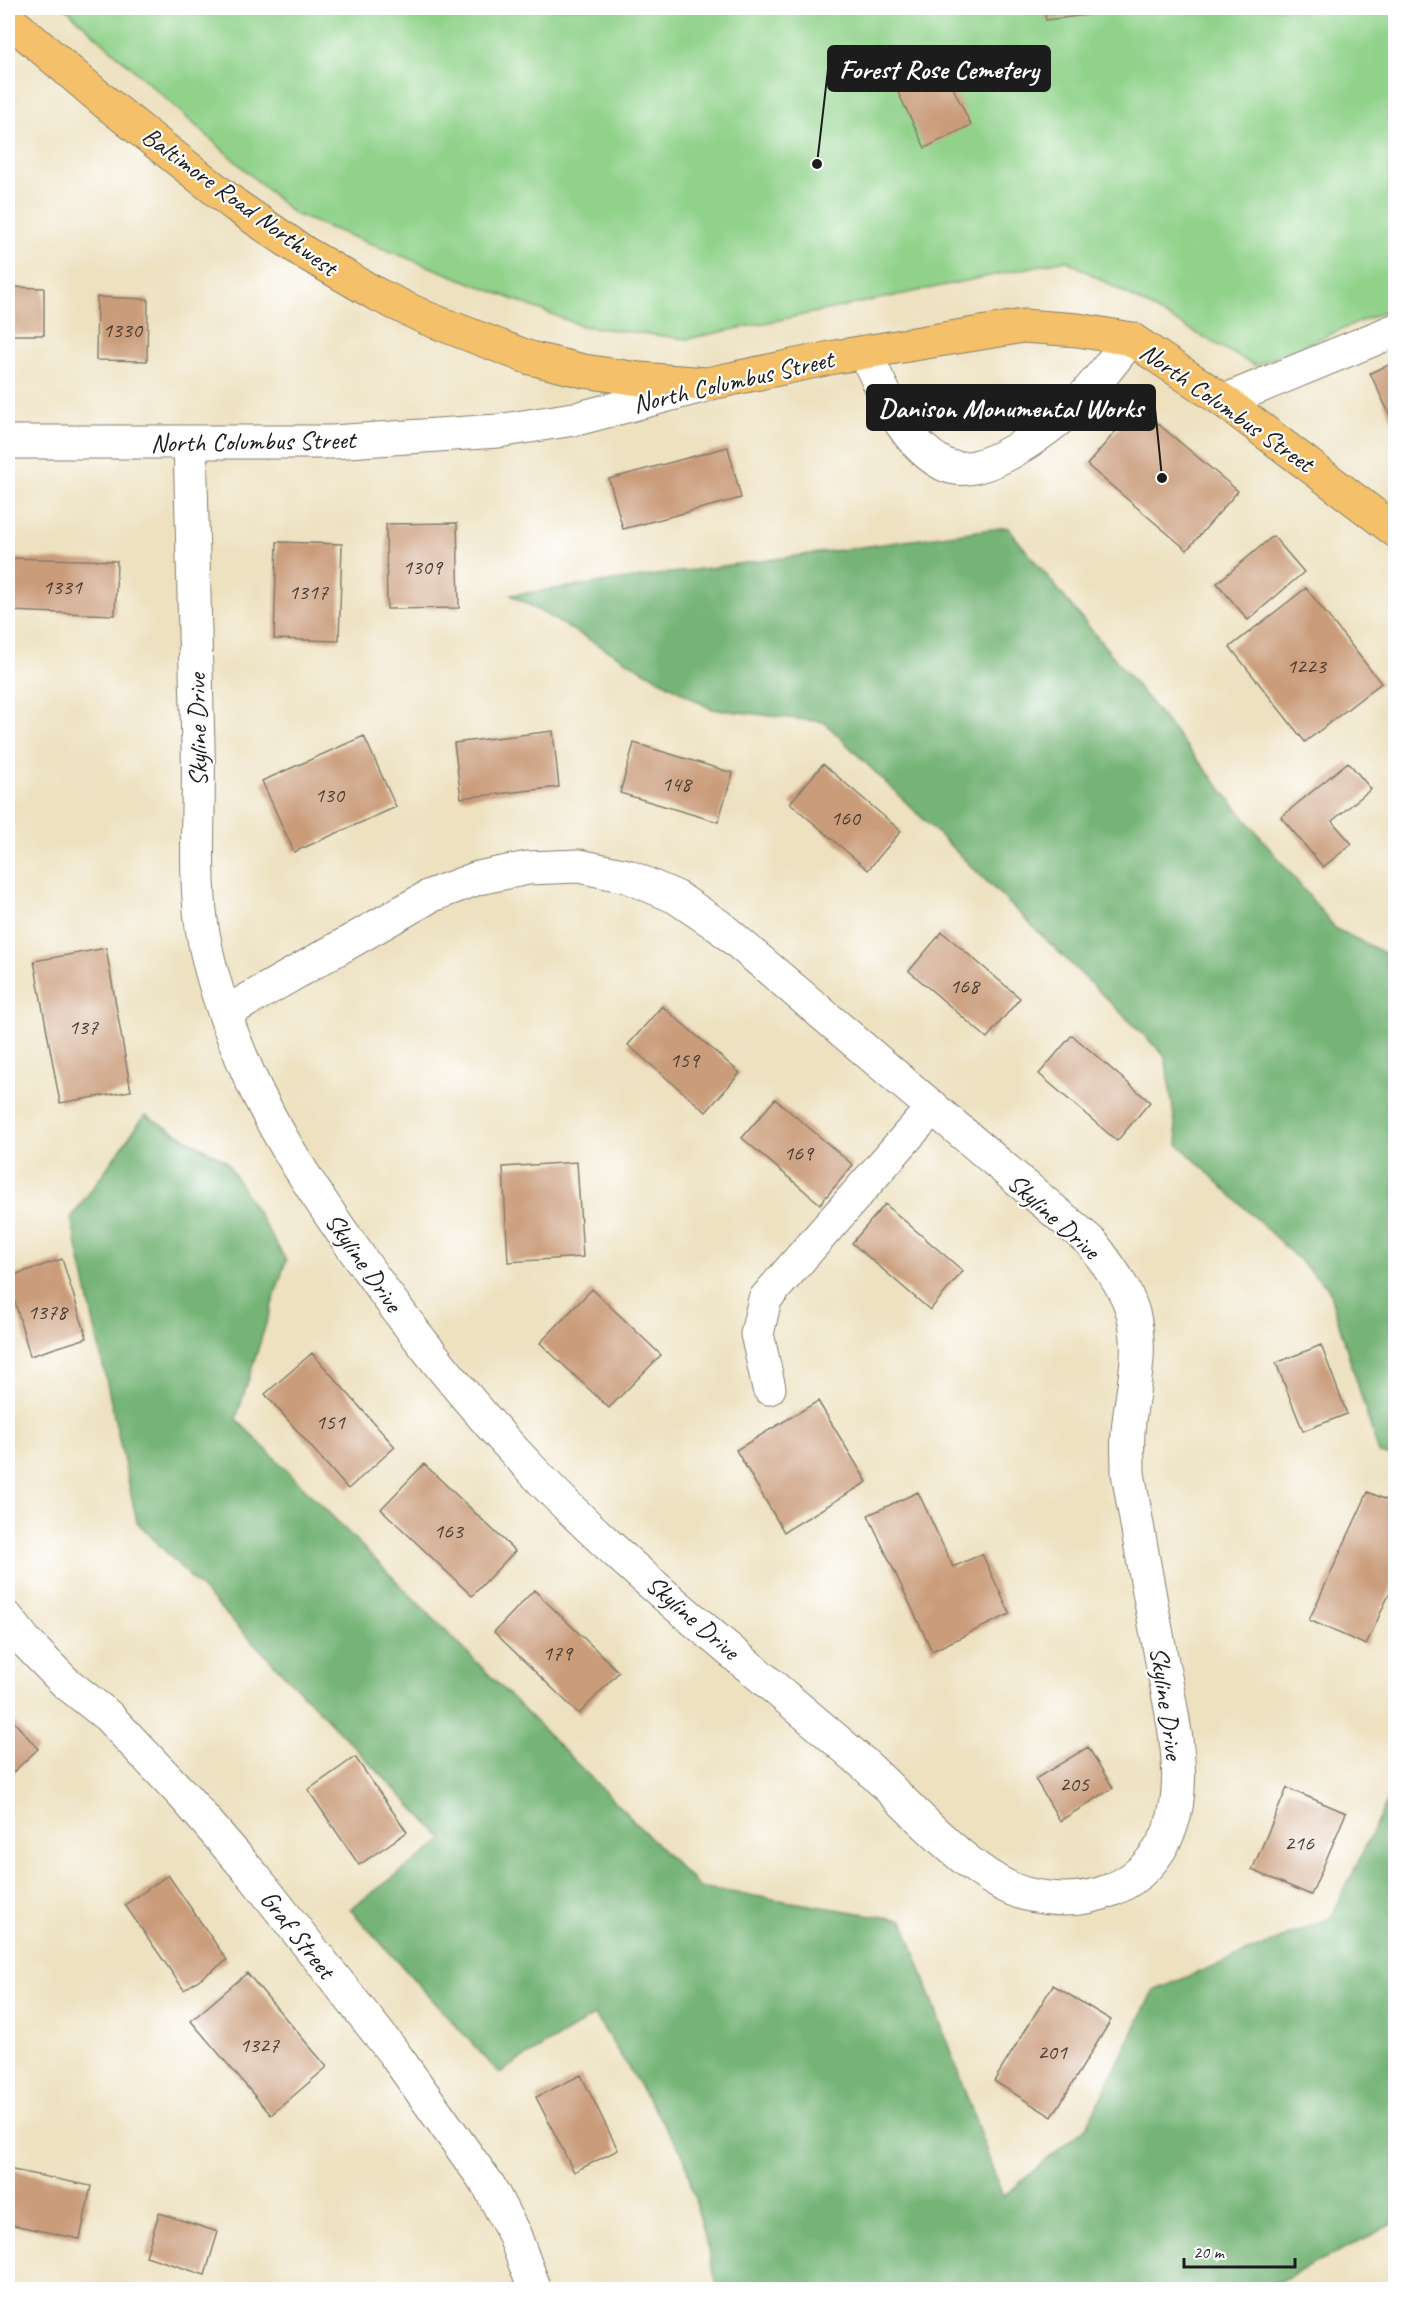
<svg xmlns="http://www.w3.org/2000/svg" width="1403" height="2297" viewBox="0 0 1403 2297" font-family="Caveat,sans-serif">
<rect width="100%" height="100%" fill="#fff"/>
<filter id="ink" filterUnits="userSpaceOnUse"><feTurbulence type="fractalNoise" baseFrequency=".0167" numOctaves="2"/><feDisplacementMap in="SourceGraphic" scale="12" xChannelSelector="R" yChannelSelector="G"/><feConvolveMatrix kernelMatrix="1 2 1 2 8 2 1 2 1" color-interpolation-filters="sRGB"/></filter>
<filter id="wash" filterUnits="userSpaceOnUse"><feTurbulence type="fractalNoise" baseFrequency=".008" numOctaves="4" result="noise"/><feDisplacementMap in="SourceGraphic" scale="24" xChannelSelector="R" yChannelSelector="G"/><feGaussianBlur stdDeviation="1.35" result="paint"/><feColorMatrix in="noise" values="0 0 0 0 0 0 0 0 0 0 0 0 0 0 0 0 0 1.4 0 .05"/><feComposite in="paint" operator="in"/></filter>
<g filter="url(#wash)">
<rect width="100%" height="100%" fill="#ede1c0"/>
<path fill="#90d28a" stroke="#567753" stroke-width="1.5" d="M65,8h1330v299l-140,59 -189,-106 -379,79 -105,-13 -288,-112z"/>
<path fill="#74b476" stroke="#486849" stroke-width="1.5" d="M1007,527l329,402 59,29v500l-16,-4 -51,-166 -150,-144 -13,-88 -341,-334 -113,-13 -200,-114z
M145,1115l81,46 60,99 -50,159 463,468 204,33 100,277 84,-71 66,-135 178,-73 64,-133v438l-131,66h-546l-34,-133 -89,-141 -96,58 -149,-164 94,-69 -307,-318 -66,-304z"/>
<g id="blocks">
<path fill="#ca9c7a" d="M1044,8h42l1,7 -41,5z
M941,63l30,62 -46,23 -30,-62z
M8,287l36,1v47h-36z
M97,297l51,2 -1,62 -51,-1z
M1396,362v61l-2,1 -24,-51z
M1137,406l101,85 -51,59 -100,-85z
M728,447l13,51 -118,31 -14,-50z
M457,523l2,85 -72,1 -1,-85z
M1273,536l31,36 -56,48 -31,-37z
M277,542l65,2 -3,97 -65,-2z
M8,558l109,3 -2,54 -107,-4z
M1306,588l75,95 -76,59 -75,-95z
M553,731l6,56 -98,11 -7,-55z
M364,736l32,71 -102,45 -32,-71z
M634,743l99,30 -15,49 -98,-29z
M1348,762l23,27 -39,32 20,23 -29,23 -42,-50z
M823,764l78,67 -33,39 -78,-67z
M942,932l78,66 -33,40 -78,-67z
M106,948l25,143 -71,12 -26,-142z
M662,1006l78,67 -34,39 -78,-67z
M1072,1035l78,67 -33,39 -78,-67z
M775,1099l78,66 -33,39 -78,-66z
M577,1162l6,95 -75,5 -5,-95z
M885,1204l78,67 -33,39 -78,-67z
M62,1259l25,79 -57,18 -22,-79z
M592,1289l69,66 -52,53 -69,-65z
M1321,1345l26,69 -44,17 -27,-68z
M312,1353l83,94 -47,42 -83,-95z
M818,1401l49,81 -83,50 -48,-82z
M424,1464l91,87 -43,45 -91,-87z
M918,1492l35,75 29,-13 28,60 -78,37 -64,-136z
M1368,1492l28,12v75l-30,66 -57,-25z
M534,1590l85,82 -40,42 -85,-82z
M8,1715l30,34 -30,28z
M1088,1747l25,41 -53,33 -25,-42z
M355,1757l52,75 -48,33 -51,-75z
M1287,1788l59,25 -35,82 -59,-25z
M168,1875l59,85 -43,30 -59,-85z
M247,1973l80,94 -56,48 -80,-94z
M1053,1985l58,35 -59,97 -58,-36z
M581,2075l37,75 -44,22 -38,-75z
M8,2169l83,17 -11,53 -72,-15z
M159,2213l59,19 -13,43 -59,-19z"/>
</g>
</g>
<g filter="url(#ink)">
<use href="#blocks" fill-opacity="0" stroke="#847e6e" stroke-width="1.5"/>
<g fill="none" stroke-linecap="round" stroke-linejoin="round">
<defs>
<path id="minor" d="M865,353c19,38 37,89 78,111 36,20 105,-34 131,-58 21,-19 38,-45 57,-67
M1224,401l172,-71
M8,442h324l166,-11 82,-13 122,-32
M190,444c3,100 5,201 8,302 2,58 -4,116 3,174 7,53 27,107 48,155 27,60 65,117 102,170 55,80 115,156 182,226 100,106 222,197 331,293 42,38 108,116 162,130 61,15 120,-5 144,-65 21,-54 -2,-129 -11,-184 -11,-57 -21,-114 -31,-172 0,-13 -1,-27 0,-41 3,-41 16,-77 5,-119 -7,-26 -26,-49 -41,-70l-373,-317 -43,-29 -49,-21 -48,-10 -51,2 -50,10 -48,18 -205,117
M769,1388l-12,-54 8,-35 168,-192
M8,1619l18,23 39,40 43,34 76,80 72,83 137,173 96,134 25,48 21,56"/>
<path id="major" d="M8,19l97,83 130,103 70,48 71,41 50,24 104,40 54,13 55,8 68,5 128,-27 188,-31 55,4 53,9 93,62 172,130"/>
</defs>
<use href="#minor" stroke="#847e6e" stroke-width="35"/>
<use href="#major" stroke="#847e6e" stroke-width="35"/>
<use href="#minor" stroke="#fff" stroke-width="33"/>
<use href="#major" stroke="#f4c16a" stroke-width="33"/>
</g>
</g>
<g text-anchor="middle" stroke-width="4.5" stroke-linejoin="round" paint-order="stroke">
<g font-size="22" fill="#483c34">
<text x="122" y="337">1330</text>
<text x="422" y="574">1309</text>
<text x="62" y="594">1331</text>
<text x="308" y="599">1317</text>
<text x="1306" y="673">1223</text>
<text x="676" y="791">148</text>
<text x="329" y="802">130</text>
<text x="845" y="825">160</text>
<text x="964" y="993">168</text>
<text x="83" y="1034">137</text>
<text x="684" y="1067">159</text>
<text x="798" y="1160">169</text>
<text x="47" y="1319">1378</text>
<text x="330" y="1429">151</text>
<text x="448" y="1538">163</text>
<text x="557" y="1660">179</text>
<text x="1074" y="1791">205</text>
<text x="1299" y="1850">216</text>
<text x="259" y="2052">1327</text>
<text x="1052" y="2059">201</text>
</g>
<g font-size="26" fill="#1c1c1c" stroke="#fff">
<text transform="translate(240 201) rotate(36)" y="9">Baltimore Road Northwest</text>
<text transform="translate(733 381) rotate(-13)" y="9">North Columbus Street</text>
<text transform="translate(1227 407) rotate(35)" y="9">North Columbus Street</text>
<text transform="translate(253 441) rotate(-1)" y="9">North Columbus Street</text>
<text transform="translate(197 730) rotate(-91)" y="9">Skyline Drive</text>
<text transform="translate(1054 1216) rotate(42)" y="9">Skyline Drive</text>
<text transform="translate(364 1262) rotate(55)" y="9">Skyline Drive</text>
<text transform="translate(693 1617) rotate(41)" y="9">Skyline Drive</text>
<text transform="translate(1167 1703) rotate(82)" y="9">Skyline Drive</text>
<text transform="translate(298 1934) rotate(52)" y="9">Graf Street</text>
</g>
</g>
<path fill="none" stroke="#1c1c1c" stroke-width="2" d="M817 164L828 69M1162 478L1155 408"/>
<g fill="#1c1c1c" stroke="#fff" stroke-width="2">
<circle cx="817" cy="164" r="6"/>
<circle cx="1162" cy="478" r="6"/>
</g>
<g fill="#1c1c1c" stroke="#1c1c1c" stroke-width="2">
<rect x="828" y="46" width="222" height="45" rx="6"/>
<rect x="867" y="385" width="288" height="45" rx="6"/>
</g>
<g font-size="27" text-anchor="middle" font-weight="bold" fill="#fff">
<text x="939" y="78">Forest Rose Cemetery</text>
<text x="1011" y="417">Danison Monumental Works</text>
</g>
<rect width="1403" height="2297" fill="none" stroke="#fff" stroke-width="30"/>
<path d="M1184 2258v9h111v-9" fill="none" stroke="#1c1c1c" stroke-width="3"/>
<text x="1193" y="2258" font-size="18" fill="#1c1c1c" stroke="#ffffff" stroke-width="4.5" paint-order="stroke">20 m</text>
</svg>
